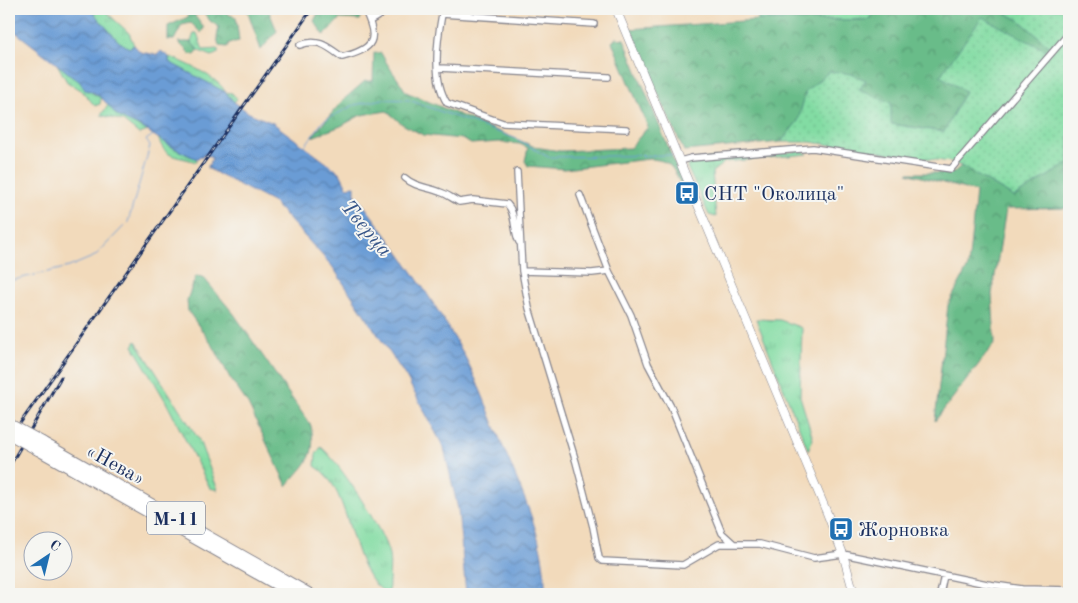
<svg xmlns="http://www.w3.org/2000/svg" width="1078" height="603" viewBox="0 0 1078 603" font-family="'Old Standard TT',serif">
<defs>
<pattern id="grass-tufts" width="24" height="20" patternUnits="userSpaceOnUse" patternTransform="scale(1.25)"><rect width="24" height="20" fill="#82dca3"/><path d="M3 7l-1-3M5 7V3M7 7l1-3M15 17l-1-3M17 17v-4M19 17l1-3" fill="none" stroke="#70bd8f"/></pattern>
<pattern id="forest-crowns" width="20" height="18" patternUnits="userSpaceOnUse" patternTransform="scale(1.25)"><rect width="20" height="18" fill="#69bc89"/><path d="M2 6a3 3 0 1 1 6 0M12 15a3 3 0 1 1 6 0" fill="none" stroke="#569973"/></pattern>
<pattern id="garden-dots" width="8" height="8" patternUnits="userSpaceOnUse" patternTransform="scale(1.25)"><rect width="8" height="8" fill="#82dca3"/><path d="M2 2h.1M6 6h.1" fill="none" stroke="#70bd8f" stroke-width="1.8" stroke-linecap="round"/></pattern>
<pattern id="water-waves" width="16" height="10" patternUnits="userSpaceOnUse" patternTransform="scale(1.25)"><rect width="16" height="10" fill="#6b9cd5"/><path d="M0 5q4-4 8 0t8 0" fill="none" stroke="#5780b0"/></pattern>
</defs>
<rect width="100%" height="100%" fill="#f6f6f2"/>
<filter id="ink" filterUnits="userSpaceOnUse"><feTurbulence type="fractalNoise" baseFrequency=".02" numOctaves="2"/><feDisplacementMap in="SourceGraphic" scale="10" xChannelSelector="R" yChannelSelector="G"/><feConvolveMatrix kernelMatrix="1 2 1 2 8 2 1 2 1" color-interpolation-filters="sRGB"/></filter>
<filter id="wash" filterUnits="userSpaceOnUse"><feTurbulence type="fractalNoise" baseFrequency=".0096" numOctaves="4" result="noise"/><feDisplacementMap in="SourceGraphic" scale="20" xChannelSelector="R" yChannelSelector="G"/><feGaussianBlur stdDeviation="1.12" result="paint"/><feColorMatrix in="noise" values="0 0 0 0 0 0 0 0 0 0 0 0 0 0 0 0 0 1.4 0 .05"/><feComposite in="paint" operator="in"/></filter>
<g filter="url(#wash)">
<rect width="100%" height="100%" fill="#f2dabb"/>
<path fill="url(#grass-tufts)" stroke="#4e8680" d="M90,9h13l26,24 5,12 -5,3 -11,-7z
M758,9h119l-8,11h-111z
M194,33h3l6,17 15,-1v4l-6,3 -13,-5 -8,-9z
M169,57c13,3 53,23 56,35l7,1 5,6 -3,3 -9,-10 -56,-30z
M57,64l24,18 4,7 16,9 -1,6 -5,2 -12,-14 -16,-10z
M109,104l7,11 32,16 -9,3 -16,-13 -22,-6z
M158,137l17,12 22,10 -1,3c-20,-7 -31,-2 -38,-25z
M803,151l5,3 -83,8 -13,10 4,45 -7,-2 -22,-48 3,-7z
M756,319l24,1 22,8 -2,68 13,43 -5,11z
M136,341l63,99 19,50 -8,-2 -45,-88 -32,-54z
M321,447c17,13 65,87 68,108 2,13 -1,27 0,39 -42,-18 -34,-104 -74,-128l1,-12z"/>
<path fill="url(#forest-crowns)" stroke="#427674" d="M183,9h43l1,5 9,3 3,24 -10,2 -2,4 -8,-1 -2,-9 2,-10 -9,-6 -6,-8 -10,2 10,13 -3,5 -10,-10 -9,2 -8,15h-6v-14l20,-9 -2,-6z
M247,9h21l9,22 -16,19z
M320,9h38l3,8 -1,3 -20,-1 -16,16 -10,-14z
M877,9h121l21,11 30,25v7l-109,24 25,15 -20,41 -54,-8 -33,-34 8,-9 -60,10 -8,30 -17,21 -97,9 -55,-122 129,-9h111z
M616,38l8,1 61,150 -1,2c-11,-21 -10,-31 -35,-32l-85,10 -36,-3 -3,-5 3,-13 -8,-4 -21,-2 -28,2 -9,-5 -39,-4 -21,-11 -15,-13 -26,4 -20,11 -29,11 30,-36 23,-20h8l1,-28h7c7,14 17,25 25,39l129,55 25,4 70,-3 18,-21 -36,-85z
M178,42h13l8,9 -4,4 -5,-1z
M1069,163v45l-63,1 -14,85 3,49 -60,78 13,-116 20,-38 8,-75 -69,-19h46l8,-7 53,31z
M196,276l7,1 31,37 77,112c6,32 -5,37 -24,60l-39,-82 -18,-26 -15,-29 -27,-38 -1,-11z"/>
<path fill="url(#garden-dots)" stroke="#4e8680" d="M998,9h71v154l-55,34 -53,-31 -11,-4 -140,-20h-29l17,-21 8,-30 24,-20 21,3 15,6 -7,10 32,13v21l53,8 21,-41 -25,-15 42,-59 67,35 -1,-7 -29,-25z"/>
<path fill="url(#water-waves)" stroke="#43669a" d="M9,9h81l28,32 11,7 5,-3 6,7 17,3 4,-4 8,6v5l56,30 9,10 15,11 24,10 67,50 7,14 8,-1v8c39,50 76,102 107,157 18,33 30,71 45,105 18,43 40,90 38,138h-79l-8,-85 -14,-61 -38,-71 -74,-111 -58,-63 -67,-35 5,-9 -6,-5 -9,5c-18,-8 -36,-18 -51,-29 -9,-7 -24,-9 -31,-17 -8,-9 -17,-22 -30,-23l-5,-8 -71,-55z"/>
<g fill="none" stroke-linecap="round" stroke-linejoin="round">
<path stroke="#6b9cd5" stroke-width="1" d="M304,147l19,-26 31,-16 29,-6 26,1 108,39 31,18 125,-2
M9,281l60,-14 26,-11 33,-34 22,-76 -4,-6 7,-5"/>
</g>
</g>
<g filter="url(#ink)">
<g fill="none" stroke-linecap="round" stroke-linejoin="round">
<defs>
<path id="street" d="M441,9l1,5c-5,27 -10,65 5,89l56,20 123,6
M442,14l152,10
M370,21l20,-12
M300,45c18,-7 27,1 42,12 32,-8 38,-17 22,-48
M439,68l169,9
M680,161l11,-3 122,-10 138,21 118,-136
M517,172l5,99 7,37 47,154 17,65 6,31 3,3 81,4 36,-21h41l54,14 29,-4 144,30 35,5 47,1
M405,178c10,9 22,9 35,14 7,2 13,7 19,10l14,-2 34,4c9,9 6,26 12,38
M580,195l29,76 22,44 17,49 23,43 51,126 11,10
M522,271l70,2 17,-2
M940,594l4,-19"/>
<path id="secondary" d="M616,9l211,504 16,41 11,40"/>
<path id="highway" d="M42,442l268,152
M38,450l255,144"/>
</defs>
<use href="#street" stroke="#86848c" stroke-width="8"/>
<use href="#secondary" stroke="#86848c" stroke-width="9"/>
<use href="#highway" stroke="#86848c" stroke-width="12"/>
<use href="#street" stroke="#fff" stroke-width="5.5"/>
<use href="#secondary" stroke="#fff" stroke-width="8"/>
<use href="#highway" stroke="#fff" stroke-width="10"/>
<defs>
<path id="rail" d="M9,439l303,-430
M9,467l52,-90"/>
</defs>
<use href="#rail" stroke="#1b2f5e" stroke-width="3"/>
<use href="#rail" stroke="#f6f6f2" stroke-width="1" stroke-dasharray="4" stroke-linecap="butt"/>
<defs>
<path id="highway-bridge" d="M9,424l33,18
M9,434l29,16"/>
</defs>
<use href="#highway-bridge" stroke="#86848c" stroke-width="12" stroke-linecap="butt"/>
<use href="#highway-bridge" stroke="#fff" stroke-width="10"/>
</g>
</g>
<defs>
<symbol id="bus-square" viewBox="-11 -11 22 22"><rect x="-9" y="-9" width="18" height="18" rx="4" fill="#1f6fb2" stroke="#f6f6f2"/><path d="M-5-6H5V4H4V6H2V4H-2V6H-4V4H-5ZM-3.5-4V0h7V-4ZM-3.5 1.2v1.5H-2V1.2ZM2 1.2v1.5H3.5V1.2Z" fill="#fff"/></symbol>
</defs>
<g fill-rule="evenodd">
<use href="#bus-square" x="673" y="179" width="28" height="28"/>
<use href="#bus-square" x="827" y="515" width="28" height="28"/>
</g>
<g text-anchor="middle" stroke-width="4" stroke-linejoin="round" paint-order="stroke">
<rect fill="#f6f6f2" stroke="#5d6b8a" stroke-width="1" x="147" y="501.5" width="58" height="33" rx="4"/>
<g font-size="19" font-weight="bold" fill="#1b2f5e">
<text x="176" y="525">М-11</text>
</g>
<g font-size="20" fill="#1b2f5e" stroke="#f6f6f2" text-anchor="start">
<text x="704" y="200">СНТ "Околица"</text>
<text x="858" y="536">Жорновка</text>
</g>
<g font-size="20" fill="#1b2f5e" stroke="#f6f6f2">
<text transform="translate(116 464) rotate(29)" y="7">«Нева»</text>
</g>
<g font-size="21" font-style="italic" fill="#375588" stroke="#f6f6f2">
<text transform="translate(367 228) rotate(50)" y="7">Тверца</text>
</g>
</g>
<rect width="1078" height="603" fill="none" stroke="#f6f6f2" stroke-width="30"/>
<g transform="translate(48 556) rotate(35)"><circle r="24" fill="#f6f6f2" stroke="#9ea6b7"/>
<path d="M0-4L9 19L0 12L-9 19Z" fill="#1f6fb2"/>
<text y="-8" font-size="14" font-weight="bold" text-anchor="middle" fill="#1b2f5e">С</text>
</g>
</svg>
